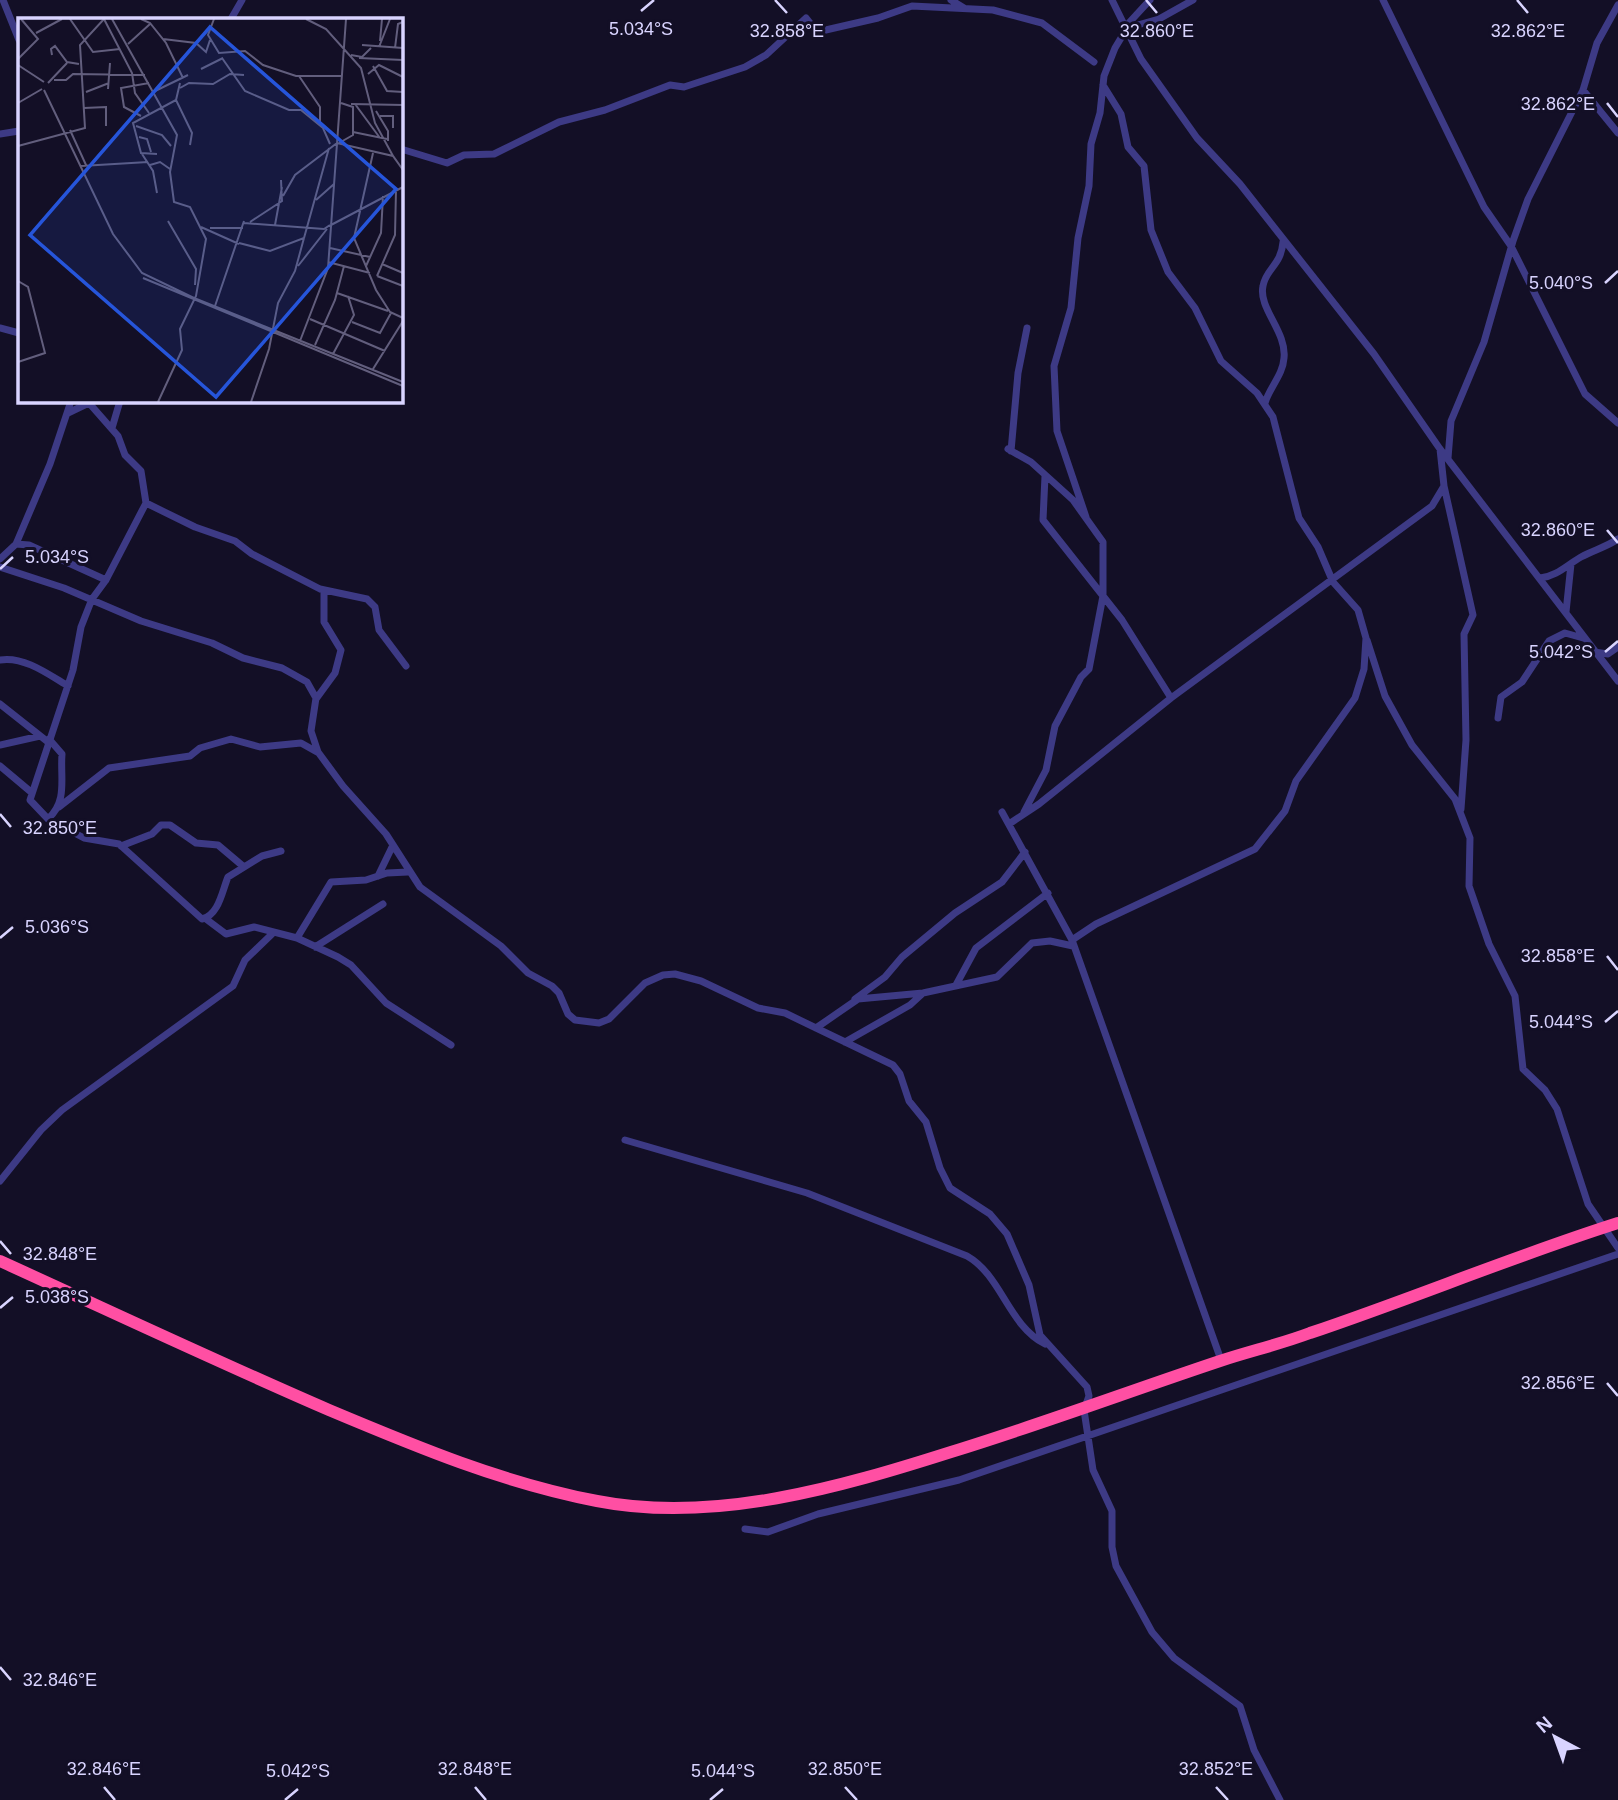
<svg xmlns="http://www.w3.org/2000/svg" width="1618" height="1800" viewBox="0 0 1618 1800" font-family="Arial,sans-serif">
<rect width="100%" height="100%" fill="#130f26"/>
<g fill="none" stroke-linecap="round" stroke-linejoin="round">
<path stroke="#3d3a85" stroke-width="7" d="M3,0l16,40
M951,0l13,8
M1112,0l29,59 56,79 43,46 134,170 66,95 178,232
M1383,0l101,207 27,39 74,148 33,29
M231,19l11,-19
M1126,26l24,-26
M1583,90l35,43
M0,134l19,-3
M401,149l46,14 17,-8 30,-1 65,-32 46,-12 65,-25 14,2 61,-20 21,-12 40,-37 11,14 61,-14 34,-12 81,4 49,13 52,39
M0,328l19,5
M89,403l29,33 7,19 16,16 5,32 -40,77 -14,19 -11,28 -8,43 -43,130 18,19 36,19 35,6 83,75c17,-4 20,-28 26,-42l34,-21 19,-5
M1265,403c4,-15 18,-28 19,-45 3,-26 -26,-50 -21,-72 3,-18 18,-20 20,-44
M68,413l25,-12
M112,428l8,-27
M1008,449l23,13 42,38 30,42v54l-14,73 -8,8 -26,49 -9,44 -22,42
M1011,451l7,-78 9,-45
M1448,458l3,-37 33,-79 29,-101 15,-42 55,-109 14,-47 21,-38
M1045,476l-2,44 79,100 49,78
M1444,486l29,129 -9,19 2,106 -5,69
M146,503l49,24 40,14 17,13 68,35 47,10 8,8 4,23 27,36
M1086,517l-29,-86 -3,-65 17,-58 7,-70 11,-52 2,-42 9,-31 4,-37 11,-28 12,-20 32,-9 34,-19
M16,544l13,1 77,35
M0,559l16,-15 34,-80 21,-63
M0,567l64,21 77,33 71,22 31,15 39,10 25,14 9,16 -5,33 7,21 25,34 43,48 34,53 81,59 27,27 24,13 7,7 9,21 7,6 24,3 10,-4 36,-36 18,-8 12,-1 26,7 57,27 27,5 108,52 7,9 9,27 17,21 14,46 10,20 40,26 17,20 22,51 11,50 47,52 2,9 -5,14 9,60 19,41v36l4,19 36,66 22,26 66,48 14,44 26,50
M1540,578c17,-2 27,-13 41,-21 13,-7 25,-10 37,-18
M1566,612l5,-48
M1367,640l18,56 27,49 43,54 15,39 -1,48 20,58 26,52 8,73 22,21 12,19 31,95 30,44
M1594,652l14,2 10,-7
M0,660c24,-4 48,14 68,26
M316,699l19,-26 6,-23 -17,-28v-32
M0,704l48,38
M1498,718l3,-21 21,-15 27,-41 16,-8 18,5
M0,745l40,-9
M0,766l31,26
M59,807l50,-39 81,-12 10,-8 31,-9 29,8 41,-4 16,9
M1002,812l70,128 149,420
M48,819c20,-18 12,-41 14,-65l-13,-15
M1009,824l30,-20 132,-106 261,-192 12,-20 -4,-37
M121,846l31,-12 9,-9h9l26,18 22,2 26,22
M378,876l15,-31
M206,919l20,15 28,-7 43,11 41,19 13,8 35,38 65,42
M297,938l34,-56 35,-2 21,-7 21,-1
M1072,940l24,-16 159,-75 30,-38 11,-30 59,-83 9,-29 2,-31 -8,-28 -25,-28 -15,-35 -19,-29 -26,-101 -16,-24 -36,-32 -26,-53 -27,-36 -17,-42 -7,-64 -16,-19 -7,-33 -18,-29
M315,947l68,-43
M956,985l20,-37 72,-55
M855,999l30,-22 17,-20 53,-44 47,-31 23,-30
M816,1028l42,-29 65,-6 74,-16 35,-34 18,-2 23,5
M845,1042l65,-37 12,-11
M625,1140l182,53 160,63c35,20 41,69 78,88
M0,1181l41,-51 21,-20 171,-124 12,-26 27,-26
M745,1529l23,3 50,-18 141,-34 659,-226"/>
<path stroke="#ff4fa3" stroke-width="12" d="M0,1261c110,50 218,101 329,149 88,37 174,73 268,91 117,23 244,-14 354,-49 91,-28 179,-61 269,-91 30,-10 61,-17 90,-28 104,-35 204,-77 308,-110"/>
</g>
<path fill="none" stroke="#d9d4ff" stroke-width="2.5" d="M775,0l12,13M1146,0l11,13M1517,0l11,13M641,11l13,-11M1607,103l11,14M1605,283l13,-12M1607,530l11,13M0,569l13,-12M1605,652l13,-11M0,814l11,13M0,938l13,-11M1607,956l11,14M1605,1022l13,-11M0,1241l11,13M0,1308l13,-11M1607,1383l11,13M0,1667l11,13M104,1787l11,13M475,1787l11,13M845,1787l12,13M1216,1787l12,13M285,1800l13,-11M710,1800l13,-11"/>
<g transform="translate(18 18)">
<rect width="385" height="385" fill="#130f26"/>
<path fill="none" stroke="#625e7d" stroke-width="2" d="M52,1l23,33 27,-3M94,1l65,116 -7,37 4,30 16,5 16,32 -10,57 -16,33 2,21 -24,52M123,1l9,4 16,20 17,35M196,1l-6,16 11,18 26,-2 18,14 33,11h46M288,1l20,10 35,39 14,55 18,33M18,15l26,-14M145,21l33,4 10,9 4,-12M362,23l2,-22M110,26l22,-20M344,27l41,3M361,29l11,-28M377,30l3,-24 5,-2M34,37l-1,-6 4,-3 12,16 12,2M333,37l11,2 9,-9M204,40l23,33 44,19h12l22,18 7,16M341,40l44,2M0,41l20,-20 -17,-20M0,47l26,17M355,48l14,25 16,1M183,51l22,-11M350,56l11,-9 24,12M281,58l21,31v16M36,62h12l7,-6 72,1M30,65l19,-20M162,70l9,-5 24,1 17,-10 14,1M90,71l2,-26M26,72l69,144 29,39 52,25 209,84M68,74l23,-9M135,74l35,-17M158,82l16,33 -2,12M0,85l24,-14M333,86l52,1M337,86l25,34M66,90l22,-1v19M358,93l12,20v10M123,98l-17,-9 -3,-19 28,-5M362,98h13v12M118,108l26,9 9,11M52,112l16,35M335,114l34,7M121,119l8,2 4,13M321,125l14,-8v-28l-12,-4M0,128l67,-18 -5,-83 24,-26 28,54 3,20 14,20M355,135l-19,85 22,52 14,22 13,6M124,136l11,17 4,22M139,136l-16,-1 -8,-30 43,-23 4,-17M132,147l10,-3 10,7M63,148l67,-4M265,178l12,-21 42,-32 56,13 10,14M298,182l18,-16M150,203l28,48 -1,16M232,204l32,-21 -1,-21M226,205l80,6 6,-4M257,207l7,-38M313,207l72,-38M183,209l38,17M192,210h33M221,225l31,8 34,-13 25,-90M312,230l40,9M310,244l42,11M364,246l21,9M280,248l29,-37M348,248l15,-33 2,-37M359,258l18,-41 1,-45M359,258l26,10M125,260l260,108M0,263l10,6 17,66 -27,9M319,275l51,18M197,288l29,-85M292,301l75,32M334,304l28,11 11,-20M282,323l28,-73 18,-249M297,327l20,-45 9,-34M315,336l21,-39 -6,-19M355,351l30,-48M233,384l18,-53 9,-46 17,-32 9,-33"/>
<path fill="#2655da" fill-opacity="0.15" stroke="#2655da" stroke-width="3.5" d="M192,9l186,162 -180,208 -186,-162z"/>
<rect width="385" height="385" fill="none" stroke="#d9d4ff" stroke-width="3.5"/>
</g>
<g font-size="18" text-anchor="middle" fill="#d9d4ff" stroke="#130f26" stroke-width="6" stroke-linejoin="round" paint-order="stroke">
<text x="641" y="35">5.034°S</text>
<text x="787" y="37">32.858°E</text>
<text x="1157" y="37">32.860°E</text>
<text x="1528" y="37">32.862°E</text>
<text x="1558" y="110">32.862°E</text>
<text x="1561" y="289">5.040°S</text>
<text x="1558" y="536">32.860°E</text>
<text x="57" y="563">5.034°S</text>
<text x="1561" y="658">5.042°S</text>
<text x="60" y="834">32.850°E</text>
<text x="57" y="933">5.036°S</text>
<text x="1558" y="962">32.858°E</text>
<text x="1561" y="1028">5.044°S</text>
<text x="60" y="1260">32.848°E</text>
<text x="57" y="1303">5.038°S</text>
<text x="1558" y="1389">32.856°E</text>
<text x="60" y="1686">32.846°E</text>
<text x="104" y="1775">32.846°E</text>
<text x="475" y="1775">32.848°E</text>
<text x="845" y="1775">32.850°E</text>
<text x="1216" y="1775">32.852°E</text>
<text x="298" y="1777">5.042°S</text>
<text x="723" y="1777">5.044°S</text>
</g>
<g transform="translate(1555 1737) rotate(319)" stroke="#130f26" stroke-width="5" paint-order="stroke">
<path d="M0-5L12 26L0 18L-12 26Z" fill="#d9d4ff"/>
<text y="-10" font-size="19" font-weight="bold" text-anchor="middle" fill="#d9d4ff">N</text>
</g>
</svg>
